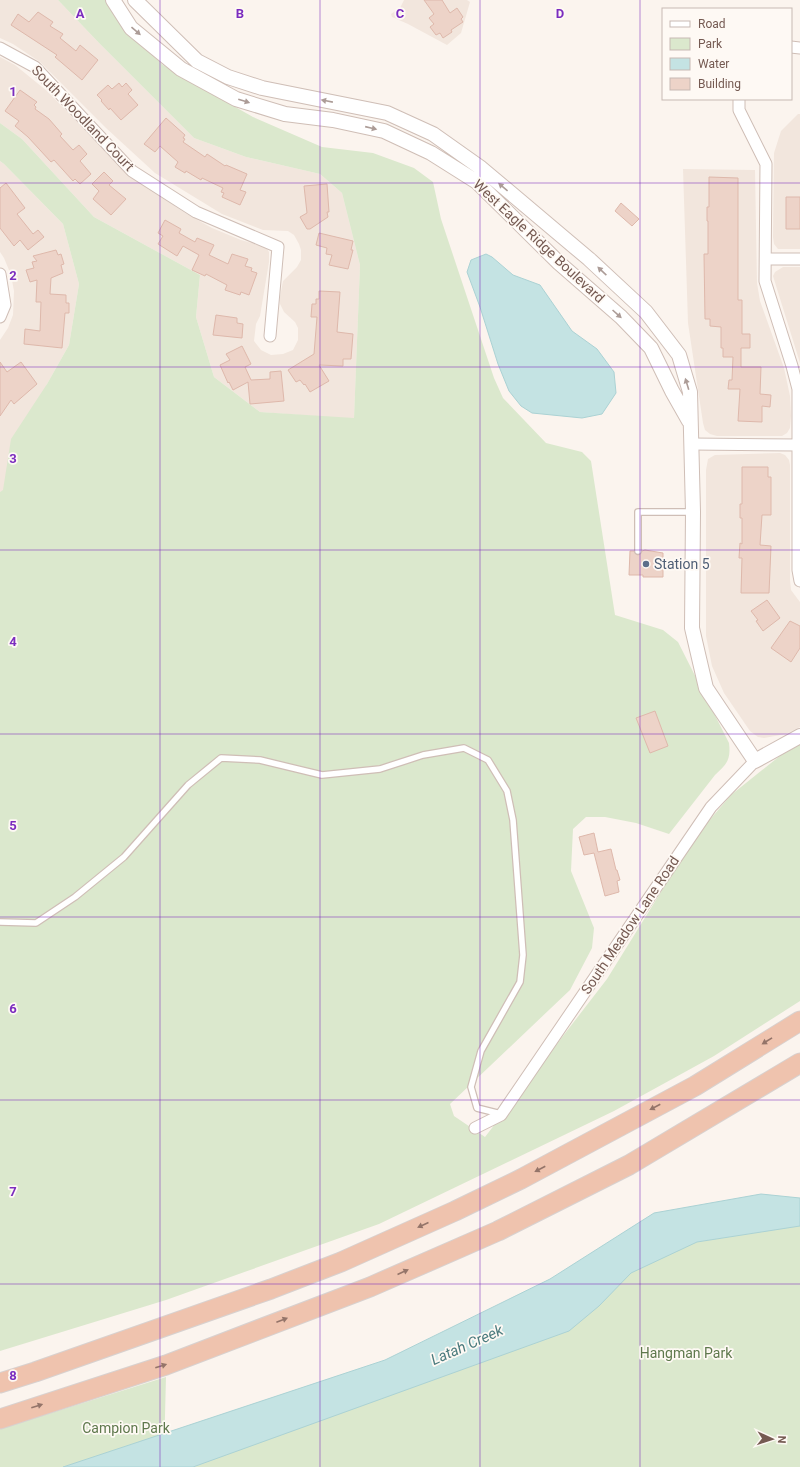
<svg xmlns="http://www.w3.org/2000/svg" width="800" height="1467" viewBox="0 0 800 1467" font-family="Roboto,sans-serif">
<rect width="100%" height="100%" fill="#fbf4ee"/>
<path fill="#f2e6dd" d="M0,0h58l42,44 94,94 52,19 74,17 22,19 18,72 -6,154 -94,-7 -46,-35 -18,-60 4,-42 -106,-58 -72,-78 -22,-16v-66l15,8 32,26 83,85 55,37 27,15 29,12 21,6 5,3 2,3v10l-9,54 -4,8 -2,17 7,9 10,5 12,-1 10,-4 5,-10v-12l-3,-6 -11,-10 -4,-8v-7l3,-16 14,-14 4,-7v-10l-2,-6 -5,-9 -6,-4 -25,-1 -41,-16 -67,-41 -49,-45 -66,-66 -27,-18 -13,-6z
M404,0h63l3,2 -9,31 -14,12 -39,-21 -16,-7 -1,-3 9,-6z
M798,114h2v135h-22l-4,-5 -1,-7 1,-84 7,-22z
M0,161l4,3 59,60 16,60 -10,61 -22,39 -44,107 -3,1v-152l8,-12 5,-13 1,-24 -3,-16 -7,-17 -4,-6z
M683,169l72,1 2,113 3,18 24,67 6,28 1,20 -1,12 -3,5 -5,3h-65l-7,-2 -5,-4 -2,-7 -15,-100z
M783,267h17v96l-27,-87 2,-4z
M780,453l5,2 4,5 1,5v115l1,10 9,12v125l-14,7 -22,4 -6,-1 -8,-6 -26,-38 -12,-27 -6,-30v-166l2,-11 7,-4z"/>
<path fill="#dbe8cd" d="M58,0h47l14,23 44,42 46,27 44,25 69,30 51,6 41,15 19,14 8,37 53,159 9,20 43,45 36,9 9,9 24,154 48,15 15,12 51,101c2,17 -2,21 -14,32l-46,59 -33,-11 -31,-6h-19l-13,12 -2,42 23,57 -2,20 -22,42 -120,114 4,12 31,21 122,-158 88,-142 36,-42 55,-44 14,-8v258l-86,55 -100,55 -235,113 -213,76 -166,51v-859l3,-2 8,-51 36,-55 22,-39 10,-61 -16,-60 -59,-60 -4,-3v-38l22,16 72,78 106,58 -4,42 18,60 46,35 94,6 6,-153 -18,-72 -22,-19 -74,-17 -52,-19 -94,-94z
M800,1215v252h-800v-38l166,-52 -2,77 231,-77 223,-118z"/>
<path fill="#c4e3e3" stroke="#abd2d4" d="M486,254l6,3 21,18 27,10 32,46 25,18 17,23 2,21 -14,21 -20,4 -50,-5 -11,-7 -12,-15 -11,-27 -18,-57 -13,-35 4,-12z
M761,1194l39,4v28l-103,16 -66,31 -32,33 -30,25 -376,136h-130l322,-107 165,-81 104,-66z"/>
<path fill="#edd3c8" stroke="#deb8ab" d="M424,0h18l8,13 7,-5 6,9 -2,2 2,3 -12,8 1,2 -9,6 -3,-5 -4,2 -6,-8 4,-3 -5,-6 5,-4z
M38,12l15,10 -3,4 13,8 -3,4 16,13 4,-6 18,15 -16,20 -27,-23 2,-2 -46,-30 7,-11 11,8z
M119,83l3,4 4,-4 6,7 -4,4 10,11 -17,15 -11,-12 -1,2 -8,-9 1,-1 -5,-5 11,-10 4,4z
M20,90l17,12 -3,3 2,2 -1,2 14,10 13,15 -2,2 13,14 6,-5 8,9 -7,7 11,13 -11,10 -5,-5 -2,2 -19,-21 -3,2 -23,-25 -13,-11 4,-5 -14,-10z
M166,118l19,17 -2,3 2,1 -2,3 22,15 2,-3 18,12 1,-1 21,9 -7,16 6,2 -6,13 -18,-8 2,-4 -3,-1 2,-4 -21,-10 -1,2 -15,-9 -1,2 -10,-6 3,-5 -18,-16 -5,6 -11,-8z
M104,172l9,9 -4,4 17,14 -15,16 -18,-16 6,-8 -7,-7z
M709,177l29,1v122h4v34h8v14h-9v19h20l-1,27 11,1 -1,12 -8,-1v16l-24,-1 2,-32h-12l1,-9h3l1,-23h-10v-9h-2v-21l-11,-1v-7h-5l-1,-65h4v-33h-1v-14h2z
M6,183l19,25 -8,6 16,20 5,-4 6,7 -16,13 -8,-10 -6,6 -14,-18v-40z
M327,184l2,28h-2l1,5 -18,12h-3l-7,-12 7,-4 -3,-27z
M786,197h14v32h-14z
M621,203l18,16 -7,7 -17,-15z
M165,220l16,9 -2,4 16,9 2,-4 17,7 -5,10 19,9 4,-10 16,5 -3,7 7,2 -1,3 6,2 -8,22 -8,-3 -1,3 -15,-5 2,-5 -21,-11 -1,2 -13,-6 7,-15 -16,-9 -6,10 -19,-12 5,-8 -5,-3z
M319,233l34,8 -2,9h2l-5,19 -19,-4 3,-10 -6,-1 1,-6 -11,-3z
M56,250l2,5 3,-1 3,10 -3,1 2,8 -12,5 -1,16 16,1v8h3v10h-4l-3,35 -38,-4 1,-15 15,2 1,-29h-5l1,-22 -7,2 -4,-12 8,-2 -2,-6 5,-1 -4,-5z
M319,291l21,1 -3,40 16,2 -2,25h-8v7l-24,-1 10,16 -19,11 -5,-8 -1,1 -4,-5 -4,2 -8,-12 26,-16 3,-37h-6l1,-13h4v-5h3z
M216,315l21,3v5l6,1 -1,14 -29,-3z
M242,346l9,18 -6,3 6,13 19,-1v-7l11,-1 3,30 -34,3 -2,-22 -15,8 -4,-8 -1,1 -8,-18 10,-5 -4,-6z
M0,362l7,10 14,-10 16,22 -23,20 -3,-4 -11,16z
M742,467h26v10h3v38h-9l-2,30 11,1 -2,47h-28l1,-35h-3l1,-15 2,1v-26h-2v-14h2z
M645,550l18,3v24h-20v-2h-14l1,-24h4l2,3 2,1 3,-2 1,-2z
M767,600l13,18 -17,13 -7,-10 2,-1 -7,-9z
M790,621l10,5v22l-9,14 -20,-14z
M655,711l13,35 -18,7 -14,-35z
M594,833l4,19 13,-3 5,21h1l3,10 -3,1 2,11 -14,4 -11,-43 -10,2 -5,-18z"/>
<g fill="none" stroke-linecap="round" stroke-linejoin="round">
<defs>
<path id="service" d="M638,551v-39h55
M0,922l36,1 39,-26 49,-40 64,-72 33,-27 39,2 62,15 58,-6 43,-14 41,-7 24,12 19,31 6,29 10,135 -3,27 -39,69 -10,36 6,21 24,6"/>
<path id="minor" d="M791,47l9,1
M0,48l35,19 97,104 64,41 82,35 -8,89
M739,99v11l27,54 -1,117 27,85 6,23v181l2,11
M766,259h34
M0,274l5,31 -5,12
M692,444l106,1
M475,1128l26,-13 210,-308 44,-46"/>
<path id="tertiary" d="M113,0l18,28 50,41 55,30 49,15 48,6 51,11 47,22 46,29 82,81 62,54 30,31 21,43 17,30
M135,0l62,61 31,16 34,11 125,25 46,21 48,34 108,91 57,53 33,43 11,37 3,120 -1,116 14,60 49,73 45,-25"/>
<path id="trunk" d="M0,1383l35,-11 236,-83 70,-27 114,-51 66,-32 174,-93 105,-65
M0,1419l166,-54 204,-78 128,-56 131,-66 171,-102"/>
</defs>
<use href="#service" stroke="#cfbeb6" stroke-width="8"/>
<use href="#minor" stroke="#cfbeb6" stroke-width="13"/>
<use href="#tertiary" stroke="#cfbeb6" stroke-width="16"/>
<use href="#trunk" stroke="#d8d1cf" stroke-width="21"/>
<use href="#service" stroke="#fff" stroke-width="5.5"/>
<use href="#minor" stroke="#fff" stroke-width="11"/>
<use href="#tertiary" stroke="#fff" stroke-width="14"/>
<use href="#trunk" stroke="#efc3ae" stroke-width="19"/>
</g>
<defs><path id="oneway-solid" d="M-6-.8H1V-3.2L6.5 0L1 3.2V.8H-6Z"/></defs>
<g fill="#ac9c97">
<use href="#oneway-solid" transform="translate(136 31) rotate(41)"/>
<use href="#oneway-solid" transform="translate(244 101) rotate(17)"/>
<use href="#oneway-solid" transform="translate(327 101) rotate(-169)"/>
<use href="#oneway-solid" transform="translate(371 128) rotate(13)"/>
<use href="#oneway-solid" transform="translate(503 187) rotate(-140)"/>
<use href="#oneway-solid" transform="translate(602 271) rotate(-137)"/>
<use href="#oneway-solid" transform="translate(617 314) rotate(42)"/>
<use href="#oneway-solid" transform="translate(687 384) rotate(-107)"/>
</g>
<g fill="#947469">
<use href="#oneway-solid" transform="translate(767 1041) rotate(148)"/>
<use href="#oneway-solid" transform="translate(655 1107) rotate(152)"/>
<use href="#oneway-solid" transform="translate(540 1169) rotate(152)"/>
<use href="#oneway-solid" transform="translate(423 1225) rotate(156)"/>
<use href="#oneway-solid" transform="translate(403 1272) rotate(-24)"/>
<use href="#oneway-solid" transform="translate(282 1320) rotate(-21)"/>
<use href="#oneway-solid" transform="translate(161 1366) rotate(-18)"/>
<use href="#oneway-solid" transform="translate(37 1406) rotate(-18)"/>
</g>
<path fill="none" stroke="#7b2cbf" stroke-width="1" stroke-opacity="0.55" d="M160,0v1467M320,0v1467M480,0v1467M640,0v1467M0,183h800M0,367h800M0,550h800M0,734h800M0,917h800M0,1100h800M0,1284h800"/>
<circle fill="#5c6f8a" stroke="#fef9f4" stroke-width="1.5" cx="646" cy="564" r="4"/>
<g text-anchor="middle" stroke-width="3.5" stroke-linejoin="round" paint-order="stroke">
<g font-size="14" fill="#755a52" stroke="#fef9f4">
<text transform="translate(83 118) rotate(46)" y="5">South Woodland Court</text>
<text transform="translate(539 241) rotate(43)" y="5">West Eagle Ridge Boulevard</text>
<text transform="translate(630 925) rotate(-56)" y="5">South Meadow Lane Road</text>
</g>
<g font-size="14" fill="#4e5e75" stroke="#fef9f4" text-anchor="start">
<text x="654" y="569">Station 5</text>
</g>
<g font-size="14" fill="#5e784c" stroke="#fef9f4">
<text x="686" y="1358">Hangman Park</text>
<text x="126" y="1433">Campion Park</text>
</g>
<g font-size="15" font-style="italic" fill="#4b7b7e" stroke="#fef9f4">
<text transform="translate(467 1345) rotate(-24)" y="5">Latah Creek</text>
</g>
</g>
<g font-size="13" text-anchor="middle" font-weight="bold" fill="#7b2cbf" stroke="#fef9f4" stroke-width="3.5" stroke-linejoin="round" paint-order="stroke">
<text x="80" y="18">A</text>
<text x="240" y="18">B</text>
<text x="400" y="18">C</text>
<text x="560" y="18">D</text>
<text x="13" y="96">1</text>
<text x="13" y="280">2</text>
<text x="13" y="463">3</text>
<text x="13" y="646">4</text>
<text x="13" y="830">5</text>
<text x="13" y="1013">6</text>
<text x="13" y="1196">7</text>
<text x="13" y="1380">8</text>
</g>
<rect x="662" y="8" width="130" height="92" fill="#fef9f4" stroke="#c7b9b3"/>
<rect x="670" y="21" width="20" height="6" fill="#ffffff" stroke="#c7b9b3"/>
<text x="698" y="28" font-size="12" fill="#755a52">Road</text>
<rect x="670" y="38" width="20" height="12" fill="#dbe8cd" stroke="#c7b9b3"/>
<text x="698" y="48" font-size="12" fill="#755a52">Park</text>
<rect x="670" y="58" width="20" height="12" fill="#c4e3e3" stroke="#c7b9b3"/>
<text x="698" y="68" font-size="12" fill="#755a52">Water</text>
<rect x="670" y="78" width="20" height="12" fill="#edd3c8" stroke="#c7b9b3"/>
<text x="698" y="88" font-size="12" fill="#755a52">Building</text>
<g transform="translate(772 1439) rotate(93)" stroke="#fef9f4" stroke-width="3" paint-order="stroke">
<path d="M0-3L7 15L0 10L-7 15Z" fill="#755a52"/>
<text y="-6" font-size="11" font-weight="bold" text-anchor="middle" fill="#755a52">N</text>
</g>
</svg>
